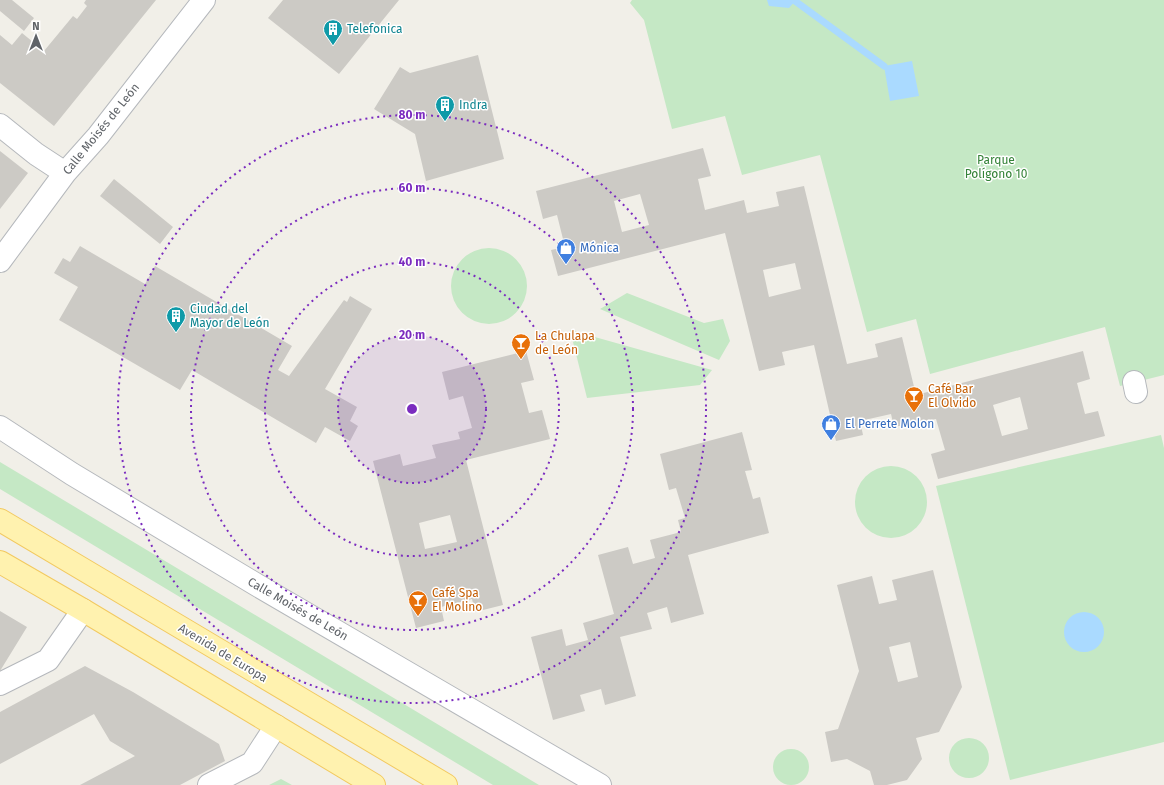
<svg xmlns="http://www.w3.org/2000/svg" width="1164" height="785" viewBox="0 0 1164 785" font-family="'Fira Sans',sans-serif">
<rect width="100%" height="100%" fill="#f1efe8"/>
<path fill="#c5e8c5" d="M632,0h532v375l-44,11 -15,-59 -175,47 -14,-55 -49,13 -47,-177 -78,20 -17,-59 -53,13 -28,-109 -14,-17z
M451 286a38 38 0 1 1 76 0a38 38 0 1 1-76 0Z
M627,293l77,30 19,-4 7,22 -11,19 -119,-51z
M570,330l142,40 -12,15 -113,13z
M1161,435l3,13v294l-154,38 -74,-294z
M0,462l539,323h-46l-493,-296z
M855 502a36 36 0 1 1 72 0a36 36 0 1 1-72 0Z
M949 758a20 20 0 1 1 40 0a20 20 0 1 1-40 0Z
M773 767a18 18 0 1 1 36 0a18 18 0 1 1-36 0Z
M281,779l11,6h-23z"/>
<path fill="#aadaff" d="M767,0h29l-7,8 -20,-2z
M912,61l7,35 -29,5 -6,-35z
M1064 632a20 20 0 1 1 40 0a20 20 0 1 1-40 0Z"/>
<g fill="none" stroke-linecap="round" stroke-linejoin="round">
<path stroke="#aadaff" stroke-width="7" d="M795,1l89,65"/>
</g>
<path fill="#cccac5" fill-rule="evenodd" d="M0,0h12l22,18 -10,13 -24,-20z
M86,0h70l-102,126 -54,-43v-48l12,10 10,-12 22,18 29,-35 4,3 10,-13 -3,-3z
M283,0h116l-60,74 -71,-56z
M478,55l26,104 -78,22 -11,-47 -41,-25 26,-42 10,6z
M703,148l8,28 -13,3 7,31 39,-10 3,13 32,-7 -3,-14 28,-6 43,178 31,-7 -3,-13 27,-7 14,58 167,-44 7,28 -13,4 8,31 13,-3 7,25 -167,43 -7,-25 14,-4 -9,-31 -42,8 -3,-13 -31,7 3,14 -27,6 -22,-96 -32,7 3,13 -26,6 -34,-138 -167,43 -7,-26 14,-3 -8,-32 -14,4 -7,-28zM640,194l9,31 -27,7 -8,-31zM795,263l6,26 -32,8 -6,-27zM1020,397l8,32 -26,7 -9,-31z
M0,151l28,22 -28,36z
M114,179l59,48 -13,17 -60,-48z
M80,246l65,38 10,-18 137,80 -14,24 11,6 55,-76 3,2 3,-6 22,13 -47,80 32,18 -7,14 8,5 -8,15 -25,-14 -9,16 -124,-73 -12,20 -121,-70 19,-33 -24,-14 9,-15 7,4z
M526,351l8,29 -13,3 8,30 13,-3 8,29 -84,21 37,145 -28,7 -3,-13 -31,8 3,14 -28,7 -43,-167 27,-7 3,12 33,-8 -4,-13 28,-6 -2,-7 14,-4 -9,-32 -14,4 -7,-28zM450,515l7,27 -32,7 -6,-26z
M742,432l10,38 -7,1 8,28 7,-2 9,36 -81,22 16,59 -33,9 -4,-16 -20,6 5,16 -32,8 16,59 -31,9 -4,-16 -21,6 5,16 -32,9 -22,-83 31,-8 4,17 22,-6 -5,-17 31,-9 -16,-59 30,-8 5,17 22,-6 -5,-18 31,-8 -3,-12 7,-2 -9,-30 -7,2 -9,-36z
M933,570l29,117 -23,45 -23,6 6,21 -15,21 -20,5h-13l-4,-14 -23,-12 -16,3 -6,-30 13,-3 21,-58 -22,-86 35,-9 7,28 18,-4 -5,-20zM910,642l8,35 -20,5 -9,-35z
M0,611l27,16 -27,44z
M85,666l48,26 86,52 6,17 -45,24h-100l55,-29 -25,-15 -16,-27 -94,50v-52z"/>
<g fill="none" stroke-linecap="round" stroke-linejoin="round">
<defs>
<path id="minor" d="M0,125l36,29 29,19
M0,261l65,-88 33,-37 106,-136
M1134,382l2,10
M0,427l72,47 185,111 343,200
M0,684l48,-24 35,-50
M209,785l43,-22 24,-37"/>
<path id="major" d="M0,520l446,265
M0,562l83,48 291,175"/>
</defs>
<use href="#minor" stroke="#b5b8bc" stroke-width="24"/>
<use href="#major" stroke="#f2c960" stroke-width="24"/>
<use href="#minor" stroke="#fff" stroke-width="22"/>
<use href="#major" stroke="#fff2af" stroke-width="22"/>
</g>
<circle cx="412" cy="409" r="74" fill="#7b2cbf" fill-opacity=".12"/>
<g fill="none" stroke="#7b2cbf" stroke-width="2" stroke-dasharray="2 4">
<circle cx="412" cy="409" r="74"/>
<circle cx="412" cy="409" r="147"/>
<circle cx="412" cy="409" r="221"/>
<circle cx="412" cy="409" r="294"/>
</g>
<defs>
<symbol id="building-pin" viewBox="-11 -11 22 30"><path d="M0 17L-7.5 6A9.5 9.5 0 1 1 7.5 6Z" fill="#0f9aa8" stroke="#fff"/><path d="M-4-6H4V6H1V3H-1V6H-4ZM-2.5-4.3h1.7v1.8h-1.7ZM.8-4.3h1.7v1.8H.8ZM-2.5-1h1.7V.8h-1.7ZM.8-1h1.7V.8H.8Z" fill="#fff"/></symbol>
<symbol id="shop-pin" viewBox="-11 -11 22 30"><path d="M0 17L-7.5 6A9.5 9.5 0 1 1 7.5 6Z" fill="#3f7fe0" stroke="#fff"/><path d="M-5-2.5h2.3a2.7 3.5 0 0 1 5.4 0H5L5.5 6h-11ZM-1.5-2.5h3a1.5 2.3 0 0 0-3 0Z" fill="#fff"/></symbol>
<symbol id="bar-pin" viewBox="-11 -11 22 30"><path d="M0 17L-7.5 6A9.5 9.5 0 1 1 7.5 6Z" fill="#e8710a" stroke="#fff"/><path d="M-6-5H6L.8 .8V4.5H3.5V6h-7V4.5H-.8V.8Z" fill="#fff"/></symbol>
</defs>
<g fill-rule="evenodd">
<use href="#building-pin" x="322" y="18" width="22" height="30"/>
<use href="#building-pin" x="434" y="94" width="22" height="30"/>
<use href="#shop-pin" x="555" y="237" width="22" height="30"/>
<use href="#building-pin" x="165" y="305" width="22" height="30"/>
<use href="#bar-pin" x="510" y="332" width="22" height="30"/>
<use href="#bar-pin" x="903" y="385" width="22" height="30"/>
<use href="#shop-pin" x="820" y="413" width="22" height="30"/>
<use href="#bar-pin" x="407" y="589" width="22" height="30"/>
</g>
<g text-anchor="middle" stroke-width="3" stroke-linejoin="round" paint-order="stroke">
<g font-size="12" fill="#0d838f" stroke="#fff" text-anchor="start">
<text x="347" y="33">Telefonica</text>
<text x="459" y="109">Indra</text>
<text x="190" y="313">Ciudad del<tspan x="190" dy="14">Mayor de León</tspan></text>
</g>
<g font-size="12" fill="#5f6368" stroke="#fff">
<text transform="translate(101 129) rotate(-51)" y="4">Calle Moisés de León</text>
<text transform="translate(298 609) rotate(30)" y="4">Calle Moisés de León</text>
<text transform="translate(223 653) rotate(31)" y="4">Avenida de Europa</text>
</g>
<g font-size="12" fill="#348238" stroke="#fff">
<text x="996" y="164">Parque<tspan x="996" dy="14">Polígono 10</tspan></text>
</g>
<g font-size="12" fill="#366cbe" stroke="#fff" text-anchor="start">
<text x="580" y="252">Mónica</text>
<text x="845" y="428">El Perrete Molon</text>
</g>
<g font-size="12" fill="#c56008" stroke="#fff" text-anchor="start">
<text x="535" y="340">La Chulapa<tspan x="535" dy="14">de León</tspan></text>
<text x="928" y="393">Café Bar<tspan x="928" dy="14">El Olvido</tspan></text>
<text x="432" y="597">Café Spa<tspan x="432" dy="14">El Molino</tspan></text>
</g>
</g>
<circle cx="412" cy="409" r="6" fill="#7b2cbf" stroke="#fff" stroke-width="2"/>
<g font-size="12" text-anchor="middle" font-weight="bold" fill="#7b2cbf" stroke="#fff" stroke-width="3" stroke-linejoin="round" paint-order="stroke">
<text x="412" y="119">80 m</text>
<text x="412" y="192">60 m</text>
<text x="412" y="266">40 m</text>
<text x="412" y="339">20 m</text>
</g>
<g transform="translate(36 36)" stroke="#ffffff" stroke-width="3" paint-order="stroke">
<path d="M0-3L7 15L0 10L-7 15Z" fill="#5f6368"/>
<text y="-6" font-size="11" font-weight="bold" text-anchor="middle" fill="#5f6368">N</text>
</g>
</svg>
